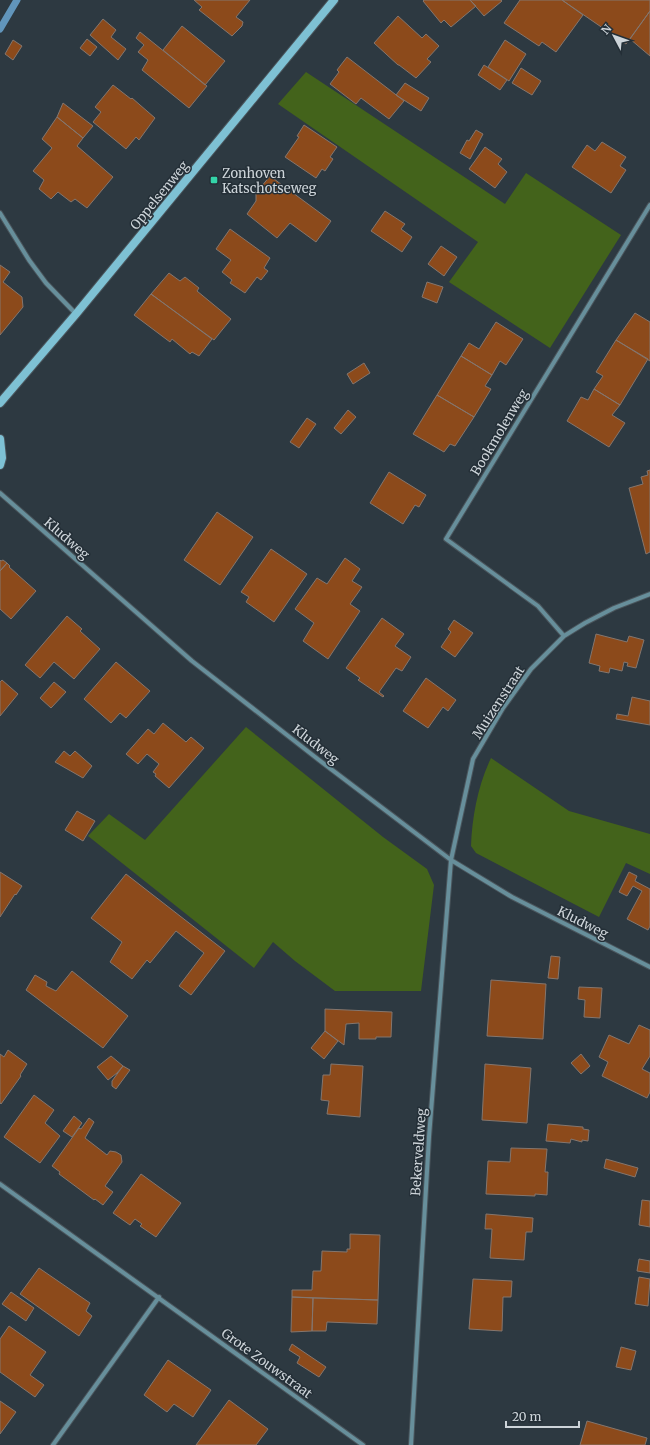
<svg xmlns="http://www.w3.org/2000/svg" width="650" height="1445" viewBox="0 0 650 1445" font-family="Merriweather,serif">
<rect width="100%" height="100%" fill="#2d3941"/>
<path fill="#43631b" d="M306,72l199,132 21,-31 95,62 -71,113 -101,-66 29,-40 -200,-138z
M246,727l137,110 44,32 7,16 -13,106h-86l-40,-30 -22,-19 -19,26 -166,-132 21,-22 36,26z
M491,758l78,53 81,23v40l-24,-11 -27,54 -123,-64 -5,-7c1,-29 7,-61 20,-88z"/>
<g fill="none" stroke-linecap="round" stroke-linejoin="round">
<path stroke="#6195bb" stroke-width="7" d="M0,29l17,-29"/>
</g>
<path fill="#8c4a1b" stroke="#84766e" d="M194,0h56l-14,17 7,5 -1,4 -10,10 -33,-26 3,-3z
M424,0h46l6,6 -25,21 -7,-7 -3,3 -18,-22z
M470,0h31l1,1 -18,15z
M520,0h42l21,15 -27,37 -14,-10 -3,4 -35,-23z
M562,0h88v11l-24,33z
M650,11v45l-20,-17z
M398,16l24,22 4,-4 13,12 -12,13 4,3 -15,16 -17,-13h-1l-24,-22z
M103,19l13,11 -5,7 15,12 -8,11 -28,-25z
M182,26l43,35 -20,24 -42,-35z
M140,32l67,54 -18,22 -47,-38 6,-10 -10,-8 6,-7 -8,-7z
M87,39l10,8 -7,9 -10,-8z
M13,40l9,6 -9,14 -8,-6z
M505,40l21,14 -17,27 -21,-14z
M347,57l57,44 -15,18 -28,-21 -5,6 -26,-20 9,-12 -2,-2z
M484,65l23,15 -7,10 -22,-15z
M521,68l20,13 -9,14 -20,-12z
M405,83l24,15 -8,13 -25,-16z
M113,85l18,14 1,-1 23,20 -16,22 -3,-3 -10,12 -33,-27 8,-10 -6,-5z
M63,103l30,23 -10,12 -26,-21z
M57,117l26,21 -6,8 36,31 -26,31 -12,-9 -4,3 -13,-10 -7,7 -12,-10 5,-9 -11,-9 19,-23 -10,-9z
M304,125l33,22 -7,10 3,2 -8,12 -3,-2 -6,9 -31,-21 14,-20 -2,-1z
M476,130l7,4 -13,25 -10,-6 7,-13 2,1z
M602,142l24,15 -6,9 6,4 -15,23 -39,-26 15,-22 8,6z
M485,147l17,12 -4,5 9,8 -12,16 -26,-19z
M270,176l61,45 -15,21 -26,-19 -13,15 -30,-24 9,-13v-8z
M385,211l20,13 -4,5 11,8 -10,15 -31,-21z
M230,229l40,29 -6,10 4,3 -7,9 -4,-3 -12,16 -15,-10 2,-3 -10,-8 9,-12 -15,-11z
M441,246l16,11 -13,19 -16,-12z
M0,265l10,7 -7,10 19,15 1,10 -23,28z
M169,273l11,8 5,-4 14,11 -2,3 34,28 -17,21 -63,-46z
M427,282l16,5 -6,16 -15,-6z
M151,294l61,45 -13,17 -7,-4 -2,2 -18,-15 -2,3 -36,-27z
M635,313l15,9v39l-34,-21z
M496,322l27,17 -17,26 -6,-4 -8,14 -31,-19 8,-13 10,6z
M616,340l32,19 -28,46 -26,-16 9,-13 -7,-4z
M461,356l31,19 -7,11 6,3 -17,28 -37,-22z
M364,363l6,10 -17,11 -6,-10z
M594,389l26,16 -8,10 13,8 -16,24 -42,-26 14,-24 7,3z
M437,395l37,22 -19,29 -5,-2 -6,8 -31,-18z
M348,410l8,7 -15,17 -7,-6z
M307,418l9,6 -17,24 -9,-6z
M650,470v82l-4,2 -17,-66 14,-4 -2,-7 7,-2 -1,-4z
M389,472l37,23 -7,12 -4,-2 -12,19 -33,-21z
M217,512l36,25 -33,48 -36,-25z
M271,549l36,25 -33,48 -28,-20 3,-5 -8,-5z
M345,558l15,11 -8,12 10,6 -12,17 10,7 -32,48 -25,-18 11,-18 -19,-14 22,-31 10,6z
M0,560l1,1 2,-1 4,3 -7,8z
M7,563l3,3 -1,1 27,24 -25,28 -11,-10v-38z
M67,616l15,13 -2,2 20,18 -26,30 -20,-17 -14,16 -15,-13z
M382,618l22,16 -9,12 16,11 -9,14 -6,-3 -17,24 5,4 -1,1 -25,-17 2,-2 -14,-10z
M454,620l19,13 -18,24 -14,-10 10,-15 -3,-3z
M596,634l31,8 2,-6 15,4 -8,28 -9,-2 1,-3 -4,-1 -2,9 -12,-3 -1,5 -10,-2 1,-5 -11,-3z
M116,662l34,29 -24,27 -6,-5 -9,10 -27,-24z
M426,678l30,22 -8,11 -5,-4 -15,21 -25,-17z
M2,680l16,14 -18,22v-34z
M54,682l12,10 -15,16 -11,-10z
M632,697l18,4v24l-34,-6 1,-5 11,2z
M163,723l23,19 5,-5 13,11 -35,40 -14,-12 1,-2 -3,-2 6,-8 -12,-10 -9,10 -12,-10 22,-25 6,5z
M64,751l6,5 5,-5 17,15 -9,12 -28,-16z
M77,811l18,10 -12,20 -18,-11z
M0,872l22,14 -6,9 -1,-1 -15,23z
M629,872l8,4 -2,5 15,8v37l-2,4 -21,-11 15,-28 -9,-5 -6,10 -8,-4z
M126,874l99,77 -34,44 -12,-9 25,-33 -28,-22 -26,32 -3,-3 -15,19 -22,-17 12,-20 -31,-24z
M551,956l9,1 -2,22 -10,-1z
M72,971l56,45 -25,32 -77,-58 9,-15 12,7 -1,4 10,5z
M491,980l55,4 -3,55 -56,-3z
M579,987l23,1 -2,30 -16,-1 1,-17 -7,-1z
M325,1009l67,3 -1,25h-15v2h-17v-16l-13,1 -2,21 -19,-14z
M639,1025l11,5v26l-8,13 8,4v19l-3,6 -45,-22 6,-14 -9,-5 10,-22 20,9z
M325,1031l13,10 -14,18 -13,-11z
M8,1050l19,14 -7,11 1,1 -20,28 -1,-1v-49l4,3z
M581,1054l9,12 -9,8 -10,-11z
M111,1056l12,10 -6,7 -9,7 -11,-13z
M331,1064l32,2 -3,51 -33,-3 2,-13 -8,-1 2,-25h7z
M485,1064l46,4 -4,55 -45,-3z
M123,1066l7,4 -14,19 -4,-3v-5z
M34,1095l20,15 -9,13 15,13 -20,27 -36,-26z
M74,1116l8,7 -10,14 -9,-6z
M89,1118l5,4 -9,16 22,17 3,-4 6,1 5,3 1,7 -17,24 8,6 -10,13 -8,-6 -1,1 -35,-26 1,-2 -8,-6 27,-38 2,1z
M548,1124l35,3v2l6,1 -1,11 -6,-1v2l-11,-3 -1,4 -24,-2z
M511,1148l36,1 -2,23h3l-1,23 -12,-1v2l-49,-2 2,-33 22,1z
M606,1159l32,9 -3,9 -31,-9z
M141,1174l40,29 -25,34 -16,-11 2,-2 -7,-5 -5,6 -17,-12z
M642,1200l8,1v26l-11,-2z
M486,1214l47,4 -1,14h-6l-2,28 -34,-2 2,-29h-7z
M350,1234l30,1 -2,65 -86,-3v-7h20l1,-19h8l1,-20 25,1v-3h3z
M639,1259l11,2v12l-13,-2z
M39,1268l51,35 -4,8 6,5 -13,20 -59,-42z
M639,1277l11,2 -2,27 -13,-2z
M473,1279l39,2 -1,16h-8l-1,34 -33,-2z
M11,1292l23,16 -8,13 -24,-17z
M292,1297l21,1 -1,33 -21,1z
M313,1298l65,2 -1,24 -50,-2 -1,9h-14z
M9,1326l37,26 -16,23 14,10 -9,12 -35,-25v-33z
M292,1344l34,23 -7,10 -22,-14 3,-6 -11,-7z
M621,1347l15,4 -5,19 -15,-3z
M168,1360l43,30 -18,27 -19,-13 -7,8 -23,-17z
M229,1400l39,29 -12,16h-60z
M0,1401l16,11 -16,22z
M587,1421l60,17 -2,7h-65z"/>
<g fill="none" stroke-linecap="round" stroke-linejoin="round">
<defs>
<path id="street" d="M0,213l29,47 17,23 30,31
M0,493l192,168 127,99 132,100 61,37 138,70
M564,636l-26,-30 -92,-67 204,-334
M0,1184l363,261
M53,1445l106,-148
M411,1445l18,-308 22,-277 22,-101 30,-51 28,-39 33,-33 21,-13 29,-15 36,-14"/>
<path id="secondary" d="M0,403l76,-89 258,-314
M0,439l2,19 -2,7"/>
</defs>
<use href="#street" stroke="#4a555c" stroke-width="6"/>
<use href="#secondary" stroke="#4a555c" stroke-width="10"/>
<use href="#street" stroke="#678f9b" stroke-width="4"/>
<use href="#secondary" stroke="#7ec1d4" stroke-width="8"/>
</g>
<rect fill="#34d4a8" stroke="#242f37" stroke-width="1.5" x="210" y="176" width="8" height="8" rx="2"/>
<g text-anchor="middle" stroke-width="3" stroke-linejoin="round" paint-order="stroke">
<g font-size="13" fill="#cdd4d9" stroke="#242f37" text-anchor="start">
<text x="222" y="178">Zonhoven<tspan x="222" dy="15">Katschotseweg</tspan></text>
</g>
<g font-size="13" fill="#cdd4d9" stroke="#242f37">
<text transform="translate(159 195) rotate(-51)" y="5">Oppelsenweg</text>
<text transform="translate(499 432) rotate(-59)" y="5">Bookmolenweg</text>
<text transform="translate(67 538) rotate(41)" y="5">Kludweg</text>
<text transform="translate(498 702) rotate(-57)" y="5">Muizenstraat</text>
<text transform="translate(316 744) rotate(38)" y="5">Kludweg</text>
<text transform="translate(583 922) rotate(27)" y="5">Kludweg</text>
<text transform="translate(418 1152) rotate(-86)" y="5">Bekerveldweg</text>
<text transform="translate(267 1363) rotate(36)" y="5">Grote Zouwstraat</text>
</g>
</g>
<g transform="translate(614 36) rotate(311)" stroke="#242f37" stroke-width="3" paint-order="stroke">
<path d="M0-3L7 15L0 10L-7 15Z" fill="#cdd4d9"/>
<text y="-6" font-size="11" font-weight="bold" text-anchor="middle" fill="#cdd4d9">N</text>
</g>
<path d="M506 1421v6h73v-6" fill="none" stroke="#cdd4d9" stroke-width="2"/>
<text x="512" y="1421" font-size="12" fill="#cdd4d9" stroke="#242f37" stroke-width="3" paint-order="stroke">20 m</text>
</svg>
